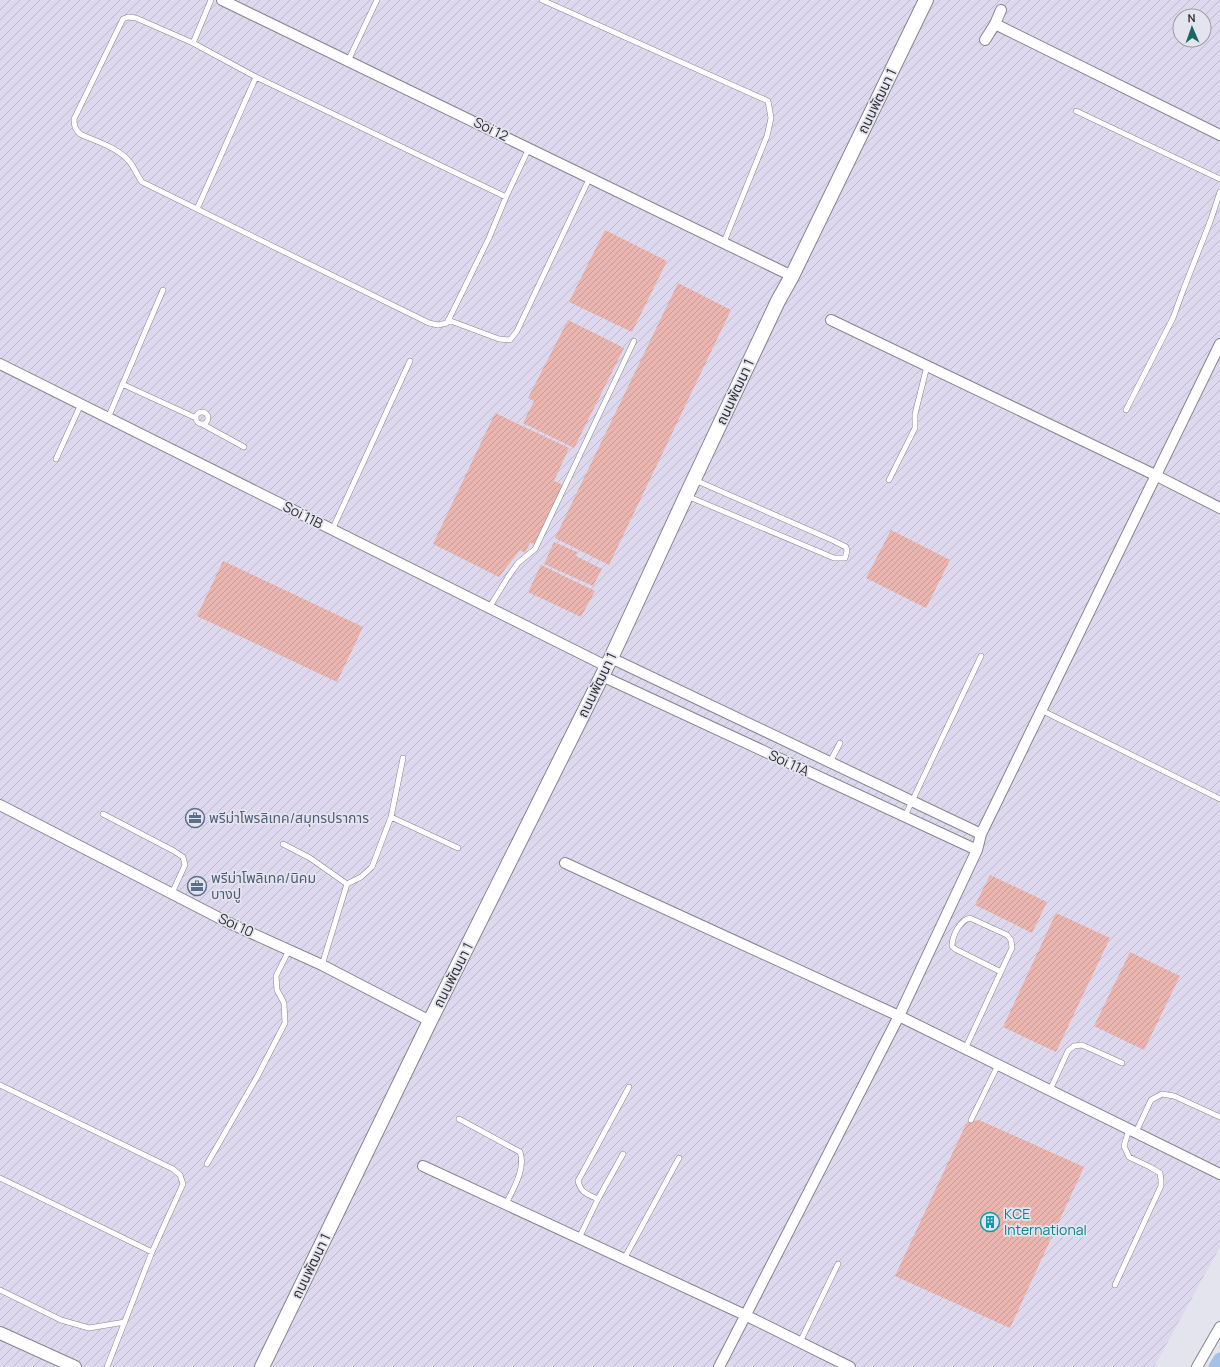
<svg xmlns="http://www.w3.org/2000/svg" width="1220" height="1367" viewBox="0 0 1220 1367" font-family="Manrope,'Noto Sans Thai',sans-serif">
<defs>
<pattern id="industrial-furrows" width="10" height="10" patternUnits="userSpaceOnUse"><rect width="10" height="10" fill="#ddd8ed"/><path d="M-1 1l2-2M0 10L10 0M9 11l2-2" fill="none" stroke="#bebacc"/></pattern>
<pattern id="building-hatch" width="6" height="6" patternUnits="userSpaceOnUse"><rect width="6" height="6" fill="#eab5af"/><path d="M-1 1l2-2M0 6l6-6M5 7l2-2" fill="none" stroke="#c99c97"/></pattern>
</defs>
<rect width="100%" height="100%" fill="#e4e4ee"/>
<path fill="url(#industrial-furrows)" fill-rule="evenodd" d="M0,0h1220v1247l-66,120h-1154zM1180,16h24v24h-24z"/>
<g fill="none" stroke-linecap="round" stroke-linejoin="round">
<path stroke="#a4c1e7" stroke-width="13" d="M1215,1367l5,-8"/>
</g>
<path fill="url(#building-hatch)" d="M605,230l62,31 -35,71 -63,-30z
M678,283l53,27 -122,255 -54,-27z
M568,320l56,28 -50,100 -51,-25 11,-22 -6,-3z
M495,413l74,35 -15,33 9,4 -28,59 -5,-1 -5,10 -5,-3 -21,27 -66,-33z
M891,530l59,30 -24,48 -60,-30z
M554,542l23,10 -1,4 26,13 -9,17 -49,-22z
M223,561l140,66 -26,55 -140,-66z
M541,565l54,26 -14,26 -53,-25z
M990,875l57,27 -15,31 -57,-28z
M1056,913l54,25 -54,114 -53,-25z
M1130,952l50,24 -36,74 -50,-24z
M979,1120l105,47 -74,161 -115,-52 72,-154z"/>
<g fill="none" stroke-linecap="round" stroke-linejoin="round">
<defs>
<path id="service" d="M542,0l226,101 3,17 -4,18 -43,106
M193,43l-57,-25 -8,-1 -5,2 -49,100c0,7 1,10 6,15 15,7 37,13 49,27 5,6 8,14 13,21l287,141 9,2 9,-2 42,-85 17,-41
M348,61l29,-61
M256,77l250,120 23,-49
M1076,111l144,68
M197,209l59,-132 -63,-34 18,-43
M448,320l51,19 11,1 7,-9 73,-154
M122,384l74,34
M1126,410l47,-92 11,-30 26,-66 10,-30
M196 418a6 6 0 1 1 12 0a6 6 0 1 1-12 0Z
M108,418l55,-128
M202,424l42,23
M56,459l25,-55
M889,480l26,-52v-14l12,-48
M687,496l147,62h11l2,-7 -1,-4 -12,-6 -139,-61
M332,530l78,-169
M489,608l19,-31 10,-14 17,-14 99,-208
M1041,710l179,89
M830,762l10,-19
M103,814l71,37 9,6 2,8 -13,28
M905,816l76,-160
M391,817l67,31
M283,844l27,14 37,26 -25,81
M347,884l14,-7 11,-10 19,-50 12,-59
M965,1049l47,-101 -1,-8 -4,-5 -37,-17c-10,2 -18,18 -18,28l3,3 46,23
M0,1085l173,84 7,6 3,9 -31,68 -45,115
M1050,1090l18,-39 6,-5 8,-1 40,18
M459,1119l61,33c6,17 -7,37 -14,52
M971,1120l27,-55
M1136,1132l15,-32 11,-6 12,2 46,21
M207,1164l50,-87 28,-54 -1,-20 -7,-13 -1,-14 13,-26
M0,1178l152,74
M598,1199c-11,-5 -17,-6 -20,-18l51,-94
M579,1238l19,-39 25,-45
M624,1259l55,-101
M1115,1285l46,-99v-6l-1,-7 -10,-6 -21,-10 -5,-11 5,-17
M0,1290l61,30 28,8 36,-6
M800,1342l38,-78"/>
<path id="minor" d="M222,0l570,276
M995,24l6,-14
M985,40l10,-16 225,111
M831,320l324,155 65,33
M0,364l606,302
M611,658l370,176
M602,676l375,174
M0,805l227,117 95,43 108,56
M565,863l334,153 321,158
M423,1166l322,149 105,52
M719,1367l180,-351 78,-166 4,-16 239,-490
M1197,1367l23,-40"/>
<path id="tertiary" d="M0,1333l75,34"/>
<path id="secondary" d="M262,1367l168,-346 181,-363 75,-162 92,-195 14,-25 134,-276"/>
</defs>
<use href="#service" stroke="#85858f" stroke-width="6"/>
<use href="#minor" stroke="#85858f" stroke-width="12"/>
<use href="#tertiary" stroke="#85858f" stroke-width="14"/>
<use href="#secondary" stroke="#85858f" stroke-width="16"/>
<use href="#service" stroke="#fff" stroke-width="5"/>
<use href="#minor" stroke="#fff" stroke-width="10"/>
<use href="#tertiary" stroke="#fff" stroke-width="12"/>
<use href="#secondary" stroke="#fff" stroke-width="14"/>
</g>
<defs>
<symbol id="office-ring" viewBox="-11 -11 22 22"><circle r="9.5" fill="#e4e4ee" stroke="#5c6f8a" stroke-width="1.5"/><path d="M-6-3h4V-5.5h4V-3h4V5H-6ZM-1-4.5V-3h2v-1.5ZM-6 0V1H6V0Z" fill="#5c6f8a"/></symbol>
<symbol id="building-ring" viewBox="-11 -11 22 22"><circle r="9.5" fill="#e4e4ee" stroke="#0f9aa8" stroke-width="1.5"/><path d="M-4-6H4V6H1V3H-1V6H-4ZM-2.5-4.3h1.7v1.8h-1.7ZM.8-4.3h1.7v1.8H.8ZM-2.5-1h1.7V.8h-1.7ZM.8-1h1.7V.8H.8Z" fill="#0f9aa8"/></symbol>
</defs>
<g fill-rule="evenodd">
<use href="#office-ring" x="184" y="807" width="22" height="22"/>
<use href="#office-ring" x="186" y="875" width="22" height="22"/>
<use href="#building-ring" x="979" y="1211" width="22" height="22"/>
</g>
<g text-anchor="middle" stroke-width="3.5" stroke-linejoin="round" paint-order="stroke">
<g font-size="14" fill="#303034" stroke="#e4e4ee">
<text transform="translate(877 101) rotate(-64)" y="5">ถนนพัฒนา 1</text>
<text transform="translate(491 129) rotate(26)" y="5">Soi 12</text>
<text transform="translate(735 392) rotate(-65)" y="5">ถนนพัฒนา 1</text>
<text transform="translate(303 515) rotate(27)" y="5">Soi 11B</text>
<text transform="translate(597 685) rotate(-64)" y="5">ถนนพัฒนา 1</text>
<text transform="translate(789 763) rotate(25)" y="5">Soi 11A</text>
<text transform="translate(236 925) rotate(25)" y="5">Soi 10</text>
<text transform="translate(453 975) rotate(-63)" y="5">ถนนพัฒนา 1</text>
<text transform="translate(311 1266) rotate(-64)" y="5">ถนนพัฒนา 1</text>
</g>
<g font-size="14" fill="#4e5e75" stroke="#e4e4ee" text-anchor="start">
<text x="209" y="823">พรีม่าโพรลิเทค/สมุทรปราการ</text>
<text x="211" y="883">พรีม่าโพลิเทค/นิคม<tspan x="211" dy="16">บางปู</tspan></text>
</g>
<g font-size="14" fill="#0d838f" stroke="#e4e4ee" text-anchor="start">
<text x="1004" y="1219">KCE<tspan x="1004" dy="16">International</tspan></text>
</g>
</g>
<g transform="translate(1192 28) rotate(358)"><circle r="19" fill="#e4e4ee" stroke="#9c9ca4"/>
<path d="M0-3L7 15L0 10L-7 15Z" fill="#1a6767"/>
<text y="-6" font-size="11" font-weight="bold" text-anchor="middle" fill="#303034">N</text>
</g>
</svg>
